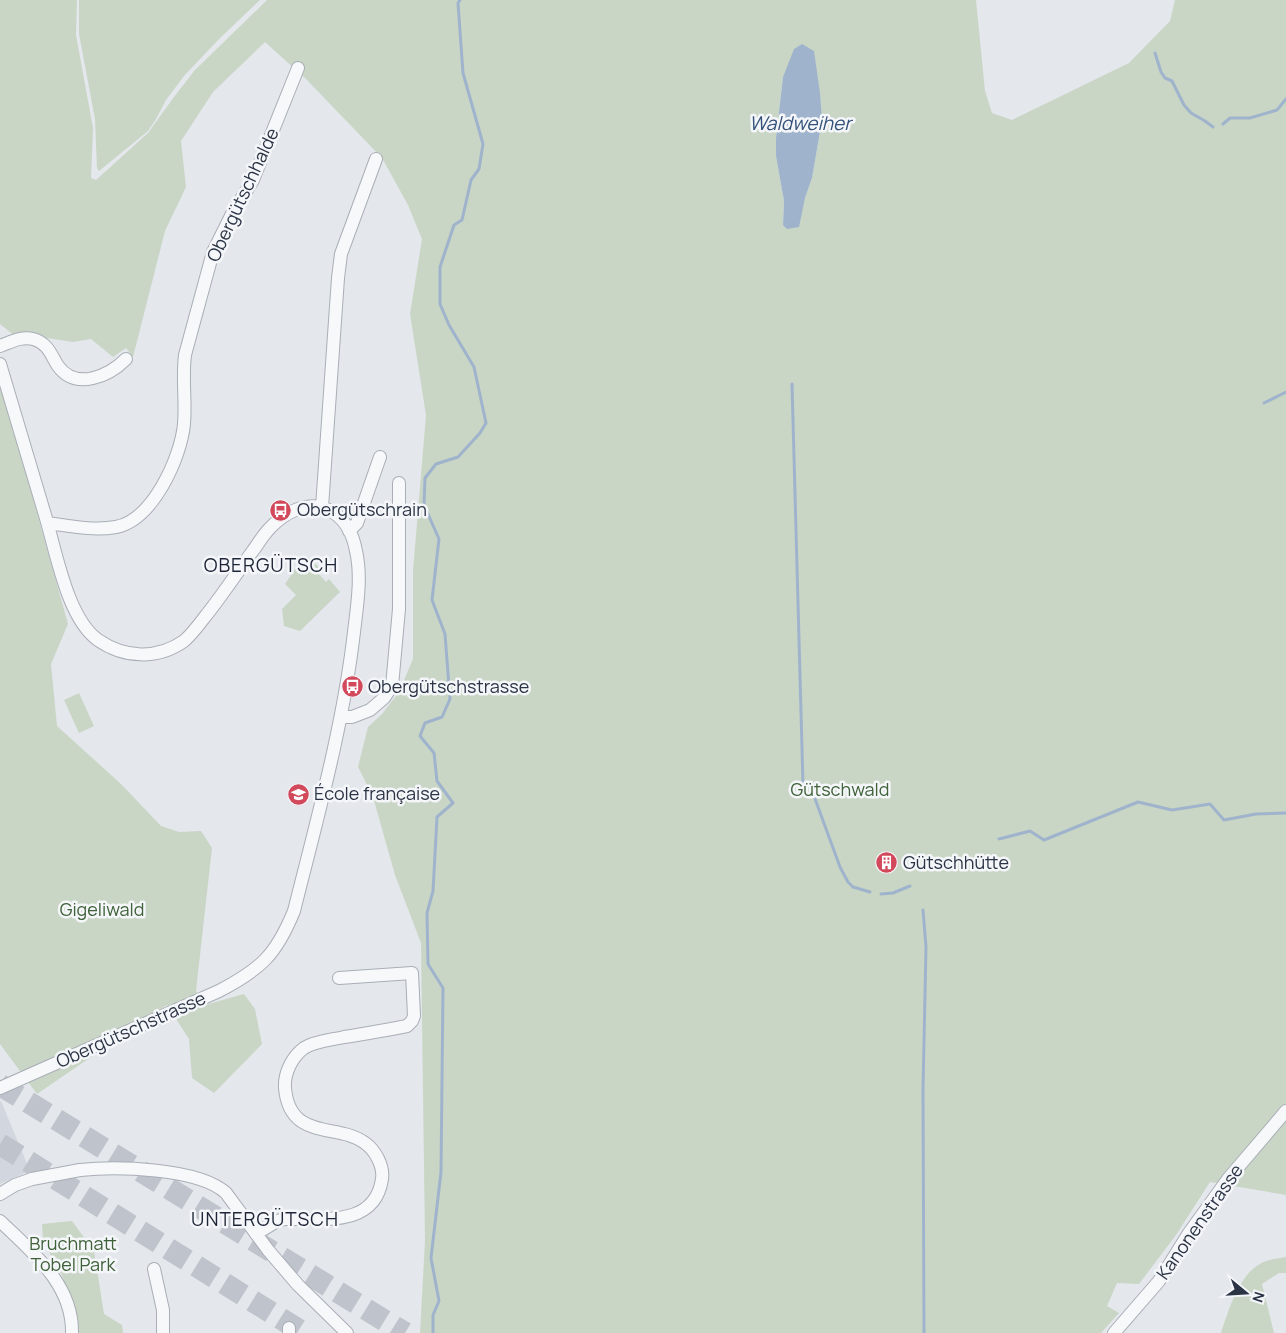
<svg xmlns="http://www.w3.org/2000/svg" width="1286" height="1333" viewBox="0 0 1286 1333" font-family="Manrope,sans-serif">
<rect width="100%" height="100%" fill="#e4e7ec"/>
<path fill="#d2d6de" d="M1,1101l29,70 -30,13v-82z"/>
<path fill="#c9d6c5" fill-rule="evenodd" d="M0,0h77l-1,35 17,93 -2,50 5,2 52,-47 26,-36 21,-27 72,-70h709l9,91 7,22 20,7 117,-57 41,-42 5,-21h111v1195l-76,-13 -34,53 -37,49 -22,-1 -10,23 12,7 -18,20h-681l5,-92 -4,-298 -26,-68 -22,-78 -15,-30 10,-40 14,-13 17,-22 14,-33v-88l13,-156 -16,-101 12,-75 -14,-34 -26,-47 -76,-79 -41,-37 -52,50 -32,49 5,46 -21,44 -32,126 -7,-9 -13,9 -22,-18 -18,3 -39,-6h-19l-15,-12zM783,77l39,43 -10,58 -7,20 -22,27 1,-24 -8,-45v-18z
M79,0h181l-40,38 -36,38 -18,24 -10,19 -8,12 -49,40 -2,-3 -2,-49 -16,-85z
M0,380l68,244 -17,40 6,62 64,58 40,42 18,6 22,-1 11,17 -16,143 9,14 39,-11 11,15 7,35 -48,49 -22,-15 -3,-39 -22,-34 -130,89 -37,-50z
M308,557l13,12 -3,4 8,9 3,-3 11,13 -40,39 -16,-5 -2,-17 14,-14 -11,-11 14,-21z
M79,693l15,33 -15,7 -15,-33z
M72,1221l22,30 10,63 18,11 1,8h-46l-3,-22 -12,-36 -19,-34 -1,-17z
M1286,1257v16h-7l-17,11 12,49h-53c8,-24 19,-63 45,-72 7,-2 14,-3 20,-4z"/>
<path fill="#9fb4cc" d="M802,44l12,7 6,42 2,27 -10,58 -7,20 -6,29 -12,2 -4,-4 1,-24 -8,-45v-18l7,-61 11,-28z"/>
<g fill="none" stroke-linecap="round" stroke-linejoin="round">
<path stroke="#9fb4cc" stroke-width="3" d="M1155,53l6,19 4,6 7,3 12,24 7,8 14,8 8,6
M1223,124l7,-6h20l27,-8 9,-11
M792,384l11,401
M1264,403l22,-11
M814,796l26,71 8,15 5,5 17,5
M999,839l31,-8 14,9 94,-38 34,8 38,-6 14,16 32,-6 30,-1
M881,894l12,-1 17,-7
M923,910l3,37 -3,143 1,243
M433,1333v-18l6,-14 -8,-43 10,-86 2,-184 -15,-24 -1,-51 6,-22 4,-74 16,-14 -16,-22 -3,-28 -14,-17 5,-13 17,-6 8,-18 -5,-65 -13,-34 7,-61 -15,-34 1,-27 11,-14 22,-7 22,-24 6,-10 -12,-56 -25,-42 -9,-21v-37l14,-42 8,-5 9,-40 8,-11 4,-25 -20,-71 -5,-70 2,-3"/>
<path stroke="#bfc3cb" stroke-width="22" stroke-dasharray="22 11" stroke-linecap="butt" d="M0,1085l405,248
M0,1144l304,189"/>
<defs>
<path id="street" d="M0,346c11,-4 21,-10 33,-7 15,4 18,16 25,27 18,25 51,10 68,-7
M0,364c15,50 30,101 45,151 11,36 22,103 53,125 26,18 59,20 86,1 7,-6 14,-15 20,-23 17,-21 32,-44 48,-66 6,-8 11,-17 18,-24 15,-16 38,-28 59,-18 16,8 24,24 27,41 6,26 1,55 -2,81 -11,95 -37,187 -60,279 -18,44 -33,58 -75,80l-219,97
M322,507l16,-229 3,-24 35,-95
M48,523c22,3 45,8 68,4 37,-7 65,-70 68,-103 2,-23 -2,-46 1,-69l28,-103 19,-38 21,-34 45,-112
M349,531l8,-8 23,-66
M341,717h11l18,-7 14,-12 8,-12 7,-77v-126
M80,1170c36,-4 119,-2 146,23l42,57 30,35 49,48
M0,1194l15,-9 17,-6
M0,1221c32,31 73,63 72,112
M256,1234l21,-13 8,-2c36,-1 90,9 97,-40 2,-13 -7,-29 -17,-36 -19,-14 -45,-9 -64,-22 -11,-8 -15,-21 -16,-33 -1,-15 7,-31 19,-40 11,-7 27,-8 40,-11 21,-3 42,-7 63,-11l5,-5 2,-5 -2,-43 -73,5
M154,1269l9,41v23
M289,1328v5
M1114,1333l45,-52 30,-48 39,-54 58,-68"/>
</defs>
<use href="#street" stroke="#a9aeb7" stroke-width="14"/>
<use href="#street" stroke="#f7f8fa" stroke-width="12"/>
<defs>
<path id="street-bridge" d="M32,1179l48,-9"/>
</defs>
<use href="#street-bridge" stroke="#a9aeb7" stroke-width="14" stroke-linecap="butt"/>
<use href="#street-bridge" stroke="#f7f8fa" stroke-width="12"/>
</g>
<defs>
<symbol id="bus-disc" viewBox="-11 -11 22 22"><circle r="9.5" fill="#d1495b" stroke="#f4f6f9"/><path d="M-5-6H5V4H4V6H2V4H-2V6H-4V4H-5ZM-3.5-4V0h7V-4ZM-3.5 1.2v1.5H-2V1.2ZM2 1.2v1.5H3.5V1.2Z" fill="#fff"/></symbol>
<symbol id="school-disc" viewBox="-11 -11 22 22"><circle r="9.5" fill="#d1495b" stroke="#f4f6f9"/><path d="M0-5L7-2L0 1L-7-2ZM-4 1L0 2.5L4 1V4Q0 6-4 4Z" fill="#fff"/></symbol>
<symbol id="building-disc" viewBox="-11 -11 22 22"><circle r="9.5" fill="#d1495b" stroke="#f4f6f9"/><path d="M-4-6H4V6H1V3H-1V6H-4ZM-2.5-4.3h1.7v1.8h-1.7ZM.8-4.3h1.7v1.8H.8ZM-2.5-1h1.7V.8h-1.7ZM.8-1h1.7V.8H.8Z" fill="#fff"/></symbol>
</defs>
<g fill-rule="evenodd">
<use href="#bus-disc" x="268" y="498" width="25" height="25"/>
<use href="#bus-disc" x="340" y="674" width="25" height="25"/>
<use href="#school-disc" x="286" y="782" width="25" height="25"/>
<use href="#building-disc" x="874" y="850" width="25" height="25"/>
</g>
<g text-anchor="middle" stroke-width="5" stroke-linejoin="round" paint-order="stroke">
<g font-size="18" fill="#2b3445" stroke="#f4f6f9">
<text transform="translate(243 195) rotate(-65)" y="6">Obergütschhalde</text>
<text transform="translate(131 1030) rotate(-24)" y="6">Obergütschstrasse</text>
<text transform="translate(1200 1222) rotate(-55)" y="6">Kanonenstrasse</text>
</g>
<g font-size="18" fill="#2b3445" stroke="#f4f6f9" text-anchor="start">
<text x="297" y="516">Obergütschrain</text>
<text x="368" y="693">Obergütschstrasse</text>
<text x="314" y="800">École française</text>
<text x="903" y="869">Gütschhütte</text>
</g>
<g font-size="18" fill="#3f6138" stroke="#f4f6f9">
<text x="840" y="796">Gütschwald</text>
<text x="102" y="916">Gigeliwald</text>
<text x="73" y="1250">Bruchmatt<tspan x="73" dy="21">Tobel Park</tspan></text>
</g>
<g font-size="19" font-style="italic" fill="#34527a" stroke="#f4f6f9">
<text x="800" y="130">Waldweiher</text>
</g>
<g font-size="19" letter-spacing="1" fill="#1d2536" stroke="#f4f6f9">
<text x="271" y="572">OBERGÜTSCH</text>
<text x="265" y="1226">UNTERGÜTSCH</text>
</g>
</g>
<g transform="translate(1246 1293) rotate(108)" stroke="#f4f6f9" stroke-width="4" paint-order="stroke">
<path d="M0-4L9 19L0 12L-9 19Z" fill="#2b3445"/>
<text y="-8" font-size="14" font-weight="bold" text-anchor="middle" fill="#2b3445">N</text>
</g>
</svg>
